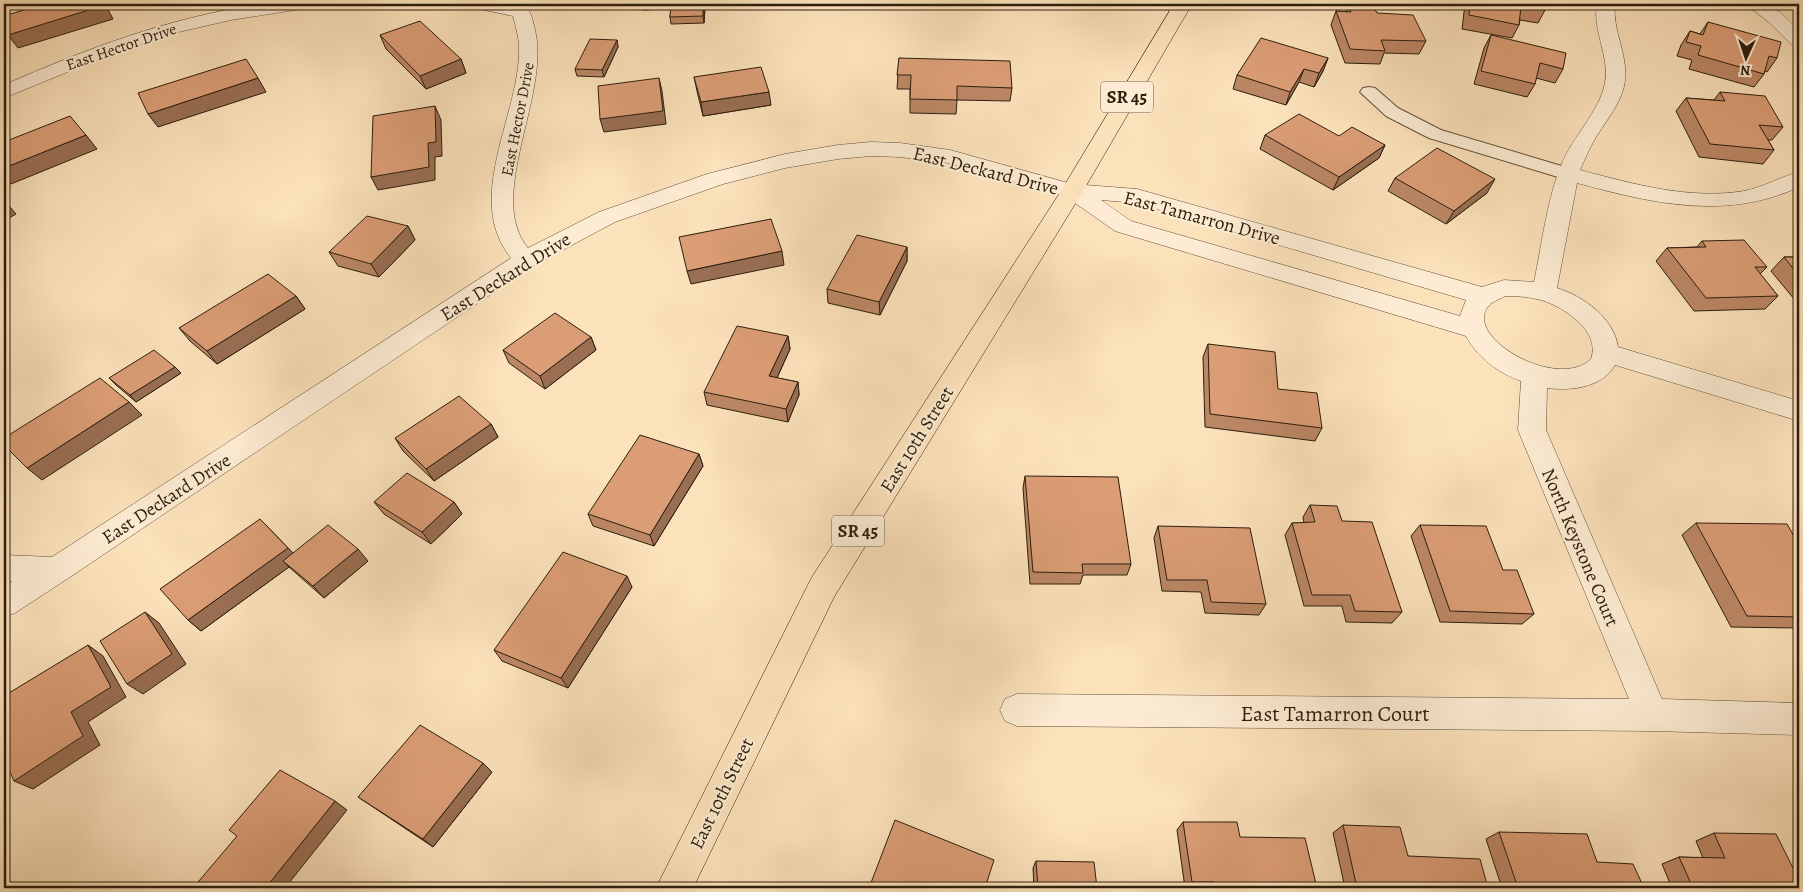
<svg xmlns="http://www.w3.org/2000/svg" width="1803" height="892" viewBox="0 0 1803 892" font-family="Alegreya,serif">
<rect width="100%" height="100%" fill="#fce2bb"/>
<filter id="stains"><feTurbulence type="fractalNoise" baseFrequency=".004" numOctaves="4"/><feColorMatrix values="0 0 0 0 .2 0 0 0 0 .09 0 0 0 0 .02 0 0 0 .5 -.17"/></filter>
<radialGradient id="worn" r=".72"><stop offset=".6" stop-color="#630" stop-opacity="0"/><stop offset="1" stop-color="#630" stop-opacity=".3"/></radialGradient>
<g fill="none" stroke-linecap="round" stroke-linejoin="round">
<defs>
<path id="service" d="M1369,87l6,1 23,20 43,22 134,40 2,4 -2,4 -7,2 -139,-42 -43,-22 -26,-24 3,-4z"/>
<path id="minor" d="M262,4h48l-3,4 -6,1 -70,11 -61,14 -61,21 -105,43v-13c84,-37 167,-68 258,-81z
M472,4h35l20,4c5,6 6,14 8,22 16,64 -50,167 -7,218l71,-36 108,-38 78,-20 53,-9 33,-3 29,1 50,7 122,34 65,5 345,98 22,-7 30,2c8,-38 13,-84 28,-119 11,-26 38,-53 43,-80 5,-27 -13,-52 -8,-79h18c-3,26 13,50 10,76 -2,22 -19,40 -30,59 -6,10 -10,20 -15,31 53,14 110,30 164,21 20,-4 36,-14 55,-19v15c-73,34 -148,16 -222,-4l-20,105c26,8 57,30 61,59l181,54v20l-184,-56c-13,23 -44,26 -68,23l-1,42 116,269 137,4v32l-147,-4 -635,-5 -12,-5 -5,-11 5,-11 12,-5 612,5 -111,-269 3,-49c-23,-8 -44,-24 -55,-45l-351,-105 -50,-35 -116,-33 -49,-6 -29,-1 -33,3 -53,9 -62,16 -108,38 -82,44 -466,313 -52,34 -11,4v-30l8,-6h-8v-26l48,2 459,-299c-47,-58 6,-139 8,-204 1,-13 -3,-26 -6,-38l-38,-8zM1101,200l35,3 330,97 -6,16 -329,-95zM1506,296c12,0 24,1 35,4 23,7 60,31 50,59 -33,32 -125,-20 -104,-51 4,-6 12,-9 19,-12z
M1746,4c28,-2 34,8 53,27v16l-7,-2 -21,-21z"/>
<path id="primary" d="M1174,4h18l-109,187 -249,406 -141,291h-37l156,-311 249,-386z"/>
</defs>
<use href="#service" stroke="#5f4f38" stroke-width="2"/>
<use href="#minor" stroke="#5f4f38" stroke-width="1"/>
<use href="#primary" stroke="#2b1e0d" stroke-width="1"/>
<use href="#service" fill="#fdecd3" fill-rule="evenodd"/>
<use href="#minor" fill="#fdecd3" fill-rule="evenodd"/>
<use href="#primary" fill="#fce2bb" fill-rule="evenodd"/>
</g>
<path fill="#bc8765" stroke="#2b1e0d" d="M642,4h77l-1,4h-13l-1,15 -33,1 -1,-7 1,-8 -28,1z
M1465,4h80v6l-7,13 -18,-3 -1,5 -7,13 -50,-9z
M1348,5l29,8 49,28 -7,13 -35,-1 -4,11 -35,-1 -14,-38 5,-14 10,1z
M1708,22l69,36 -10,14 -2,-1 -1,3 -10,13 -65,-18 3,-9 -15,-4 4,-11 9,-14 10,3z
M380,35l81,24 5,14 -40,16 -40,-40z
M1491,35l72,34 -8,14 -19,-5 -1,6 -8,13 -53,-13 10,-36z
M617,40l1,7 -14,30 -27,-1 -2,-7z
M899,58l113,30 -2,13 -53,-1 -1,14 -46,-1v-24h-13z
M1328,58l-5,13 -9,16 -15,-5 -13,23 -53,-16 4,-14z
M694,77l77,28 -68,11 -6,-25z
M1720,92l63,35 -11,13h-4l6,10 -11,14 -64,-7 -23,-46 10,-13 28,2z
M1265,135l74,1 46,9 -6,13 -46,32 -73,-41z
M1395,178l92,15 -41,31 -58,-33z
M408,226l7,14 -36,37 -41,-11 -9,-14z
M1702,241l65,26 -7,7 18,22 -13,13 -71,2 -38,-50 11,-13 30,-1z
M907,247v14l-27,54 -52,-12 -1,-14z
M1784,257h15v48l-28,-34z
M296,296l9,13 -88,55 -27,-23 -11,-13z
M788,336l2,13 -13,29 21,4 1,13 -11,27 -81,-17 -3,-13z
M591,337l5,13 -51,39 -36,-26 -6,-13z
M1208,344l70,45 44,39 -7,13 -110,-14 -2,-70z
M175,367l6,6 -45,29 -20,-17 -7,-7z
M491,424l7,13 -64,44 -31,-30 -8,-13z
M699,454l4,12 -49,80 -61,-20 -5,-12z
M1025,476l106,88 -4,11h-44l-3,9h-50l-7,-96z
M374,502h80l8,12 -31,30 -47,-30z
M1310,505l32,16 60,91 -10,11 -46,-1 -4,-16h-38l-19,-71 7,-12h12l-1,-6z
M260,519l33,34 75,8 -44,37 -35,-31 -88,64 -13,-11z
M1696,523l103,22v82l-3,1 -65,-1 -49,-92z
M1420,525l83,45 31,44 -12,10 -82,-2 -29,-86z
M1158,526l108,78 -7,11 -54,-2 -4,-21 -39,-1 -8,-53z
M632,587l-64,101 -66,-27 -8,-11z
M492,772l-59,75 -75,-50z
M1183,822l57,15 77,51h-132l-8,-58z
M1343,825l65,31 80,32h-143l-12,-55z
M1499,832l98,30 47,26h-142l-16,-49z
M1714,833l85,55h-127l-10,-24 17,-7 24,1 -7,-17z
M1036,861l61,27h-63l-1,-20z"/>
<path fill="#996e53" stroke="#2b1e0d" d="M104,4h1l8,15 -95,29 -10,-13z
M703,4l2,4 -1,15 -1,-7z
M617,40l1,7 -14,30 -2,-7z
M1328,58l-5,13 -9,16 5,-14z
M461,59l5,14 -40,16 -6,-13z
M1304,69l-5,13 -13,23 4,-13z
M258,78l8,14 -108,35 -10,-13z
M659,78l3,13 4,33 -62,8 -4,-13z
M769,92l2,13 -68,11 -2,-14z
M435,106l6,14 1,36 -7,1v23l-57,10 -7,-13 57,-34z
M86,135l11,14 -86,35 -7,-8v-8z
M1385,145l-6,13 -46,32 6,-13z
M1495,179l-8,14 -41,31 8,-13z
M10,207l6,7 -12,7v-11z
M408,226l7,14 -36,37 -8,-13z
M907,247v14l-27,54 -1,-13z
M782,251l2,14 -93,19 -4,-13z
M296,296l9,13 -88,55 -10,-13z
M788,336l2,13 -18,40 -3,-13z
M591,337l5,13 -51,39 -5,-13z
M175,367l6,6 -45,29 -6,-7z
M798,382l1,13 -11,27 -2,-13z
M129,402l13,13 -100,65 -15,-12z
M491,424l7,13 -64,44 -8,-12z
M699,454l4,12 -49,80 -4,-11z
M454,502l8,12 -31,30 -9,-12z
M288,548l12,12 -17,1 6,6 -88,64 -13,-11z
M358,549l10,12 -44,37 -11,-12z
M627,576l5,11 -64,101 -7,-10z
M145,612l14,11 27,41 -43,30 -16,-10z
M88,645l15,11 23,41 -38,25 12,23 -67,44 -19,-8z
M483,763l9,9 -59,75 -10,-8z
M335,801l12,9 -62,78h-10l-7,-3z"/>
<path fill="#db9d76" stroke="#2b1e0d" d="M44,4h60l1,1 -97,30 -4,-9v-10z
M671,4h32v12l-33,1z
M1470,4h75v6l-24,-4 -2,19 -50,-10z
M1348,5l25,1 4,7 36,2 13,26 -45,-1 4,11 -35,-2 -14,-38 15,1z
M420,21l41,38 -41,17 -40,-41z
M1708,22l73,20 -4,16 -8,-2 -5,18 -66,-19 3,-9 -15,-4 4,-11 13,4z
M1491,35l75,18 -3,16 -23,-6 -5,21 -54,-13z
M1261,38l67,20 -9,15 -15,-4 -14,23 -53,-17z
M590,39l27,1 -15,30 -27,-1z
M899,58l111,3 2,27 -55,-2v14l-47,-1 1,-24h-14z
M246,59l12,19 -110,36 -10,-21z
M761,67l8,25 -68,10 -7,-25z
M659,78l4,33 -63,8 -2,-33z
M1720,92l45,4 18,31 -24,-2 15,25 -64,-6 -24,-46 39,3z
M435,106l1,36 -8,1 1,24 -58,10 2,-61z
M1299,114l40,22 13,-9 33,18 -46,32 -74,-42z
M70,116l16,19 -82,33v-26z
M1437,148l58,31 -41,32 -59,-33z
M4,202l6,5 -6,3z
M367,216l41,10 -37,38 -42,-12z
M771,219l11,32 -95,20 -8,-34z
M857,235l50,12 -28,55 -52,-13z
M1744,240l23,27h-12l23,29 -72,2 -39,-50 39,-1 -4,-6z
M1784,257h15v19z
M268,274l28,22 -89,55 -28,-23z
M555,313l36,24 -51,39 -37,-26z
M737,326l51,10 -19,40 29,6 -12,27 -82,-17z
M1208,344l67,8 3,37 39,4 5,35 -112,-14z
M154,350l21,17 -45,28 -21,-17z
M100,378l29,24 -102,66 -23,-23v-7z
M459,396l32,28 -65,45 -31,-31z
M640,435l59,19 -49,81 -62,-21z
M407,473l47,29 -32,30 -48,-30z
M1025,476l93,1 13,87h-49l1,9 -50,-1z
M1310,505l27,1 5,15 30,1 30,90 -47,-1 -5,-16h-38l-20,-72 23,-1z
M260,519l28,29 -100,72 -28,-31z
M1696,523l91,1 12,21v72l-52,-1z
M328,525l30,24 -45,37 -30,-25z
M1420,525l66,1 17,44h14l17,44 -84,-3z
M1158,526l92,2 16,76 -55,-2 -4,-22h-40z
M563,552l64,24 -66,102 -67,-28z
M145,612l27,42 -45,30 -27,-43z
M88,645l23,42 -40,25 12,24 -69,45 -10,-22v-63z
M420,725l63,38 -60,76 -65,-42z
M280,770l55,31 -67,84 7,3h-82l44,-52 -8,-6z
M895,820l99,40 -9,28h-116z
M1183,822h54l3,15 65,1 12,50h-102l-1,-6h-22z
M1343,825l57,2 8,29 72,3 8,29h-131z
M1499,832l88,2 10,28 36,2 11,24h-126z
M1714,833l62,1 23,46v8h-106l-14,-31 46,1z
M1036,861l58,1 3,26h-59z"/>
<g text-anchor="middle" stroke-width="4.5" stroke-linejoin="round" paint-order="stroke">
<g font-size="16" fill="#2b1e0d" stroke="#fdecd3">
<text transform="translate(121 46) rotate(-19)" y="6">East Hector Drive</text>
<text transform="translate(517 119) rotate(-79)" y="6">East Hector Drive</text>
</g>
<g fill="#fdecd3" stroke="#6a5c48" stroke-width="1">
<rect x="1101" y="81.5" width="52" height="31" rx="4"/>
<rect x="832" y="515.5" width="52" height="31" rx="4"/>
</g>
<g font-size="18" font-weight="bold" fill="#2b1e0d">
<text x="1127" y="103">SR 45</text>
<text x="858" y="537">SR 45</text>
</g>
<g font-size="19" fill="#2b1e0d" stroke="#fdecd3">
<text transform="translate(986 170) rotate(14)" y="7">East Deckard Drive</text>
<text transform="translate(1202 217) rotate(15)" y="7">East Tamarron Drive</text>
<text transform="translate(505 276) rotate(-32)" y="7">East Deckard Drive</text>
<text transform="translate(916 439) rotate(-58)" y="7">East 10th Street</text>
<text transform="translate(166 498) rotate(-33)" y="7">East Deckard Drive</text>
<text transform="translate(1581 547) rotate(67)" y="7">North Keystone Court</text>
<text transform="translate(721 793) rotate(-64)" y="7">East 10th Street</text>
</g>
<g font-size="22" fill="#2b1e0d" stroke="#fdecd3">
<text x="1335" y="721">East Tamarron Court</text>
</g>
</g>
<rect width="1803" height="892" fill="none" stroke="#fce2bb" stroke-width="20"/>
<rect x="5" y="5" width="1793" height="882" fill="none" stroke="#2b1e0d" stroke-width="2.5"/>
<rect x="10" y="10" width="1783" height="872" fill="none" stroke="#2b1e0d"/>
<g transform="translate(1746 58) rotate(183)" stroke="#fdecd3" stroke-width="4" paint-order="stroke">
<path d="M0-4L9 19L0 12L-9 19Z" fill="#2b1e0d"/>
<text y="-8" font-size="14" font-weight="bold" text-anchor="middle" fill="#2b1e0d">N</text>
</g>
<rect width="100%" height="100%" filter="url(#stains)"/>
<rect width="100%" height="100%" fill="url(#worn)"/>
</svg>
